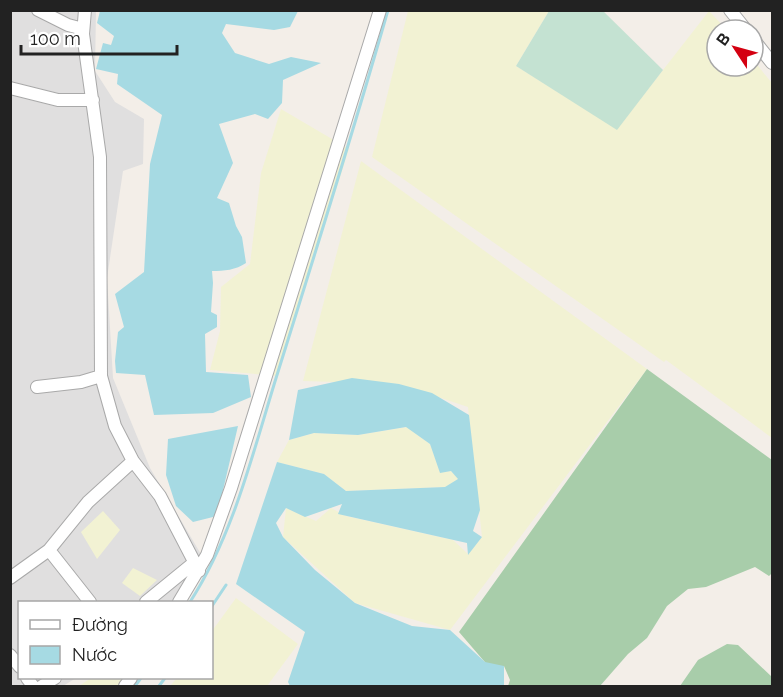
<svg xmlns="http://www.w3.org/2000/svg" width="783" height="697" viewBox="0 0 783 697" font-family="Raleway,sans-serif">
<rect width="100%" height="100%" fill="#f3eee8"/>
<path fill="#e0dfdf" d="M10,11h86l-1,60 20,31 29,17 -1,45 -20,7 -16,107 6,100 37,90 55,93 -25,41h-160v76h56l-13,8h-52z"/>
<path fill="#f2f2d3" d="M408,11h141l-33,55 101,63 92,-118 18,19h-10v36h36v-6l19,23v355l-106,-78 -2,2 -292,-205z
M281,109l68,40 -72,227 -67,-6 10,-39 1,-44 29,-23 11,-91z
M361,161l286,208 -197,261 -95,-27 -72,-66 3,-29 30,13 15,-13 15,8 107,24 15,14 14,-17 -14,-130 -69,-23 -96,-3z
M407,427l23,17 10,28 11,-1 8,8 -13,8 -100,4 -22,-17 -47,-12 12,-22 25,-7 44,2z
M103,511l17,19 -23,29 -16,-27z
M133,568l24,12 -17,16 -18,-13z
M236,598l62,46 -31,42h-97l7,-8h35v-47z
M91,678h36l-5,8h-43z"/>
<path fill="#c4e2d2" d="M602,10l61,60 -46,60 -101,-64 33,-55z"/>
<path fill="#a8cdaa" d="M647,369l125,91v113l-3,3 -14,-9 -49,20 -18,2 -21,17 -20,32 -19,16 -28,32h-92l2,-6 -6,-14 -14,2 -31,-36z
M727,644l11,1 34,32v9h-92l18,-26z"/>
<path fill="#a6dae3" d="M100,11h198l-8,16 -16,3 -48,-6 -4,9 13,20 34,11 22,-7 30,6 -38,17 -1,23 -14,16 -13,-5 -36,10 14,39 -16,35 12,5 7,23 6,11 4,26c-10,7 -22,8 -34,8l1,12 -2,29 6,3v12l-12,7 1,38 42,3 3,22 -38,16 -59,2 -9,-40 -29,-2 -1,-12 3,-29 6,-5 -9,-33 29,-22 6,-108 12,-49 -45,-31 1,-10 -22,-5 7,-26 8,2 3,-9 -17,-13z
M352,378l47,6 33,9 37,22 11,95 -7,21 9,6 -14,18 -1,-12 -129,-29 4,-10 -37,13 -19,-9 -10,15 7,14 32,33 40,33 57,23 38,4 35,32 19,4v20h-214l-2,-4 17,-50 -69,-48 41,-122 47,12 22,17 99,-4 13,-8 -7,-8 -11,2 -10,-29 -24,-17 -48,8 -44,-2 -25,7 9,-50z
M238,426l-21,90 -24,6 -17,-16 -10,-31 2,-36z"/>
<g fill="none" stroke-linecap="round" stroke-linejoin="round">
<path stroke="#a6dae3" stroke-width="3" d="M190,602c44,-68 63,-150 87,-227 38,-121 76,-242 111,-365
M212,606l14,-21
M135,686l6,-8
M159,686l6,-8"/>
<defs>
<path id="minor" d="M38,10l30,15 15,4
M85,10l-2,24 17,123 1,219 14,50 18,35 27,35 39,75
M730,10l16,20
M753,39l19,24
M10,88l48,12h35
M37,387l44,-5 20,-6
M49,550l41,52
M10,578l39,-28 39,-48 45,-41
M146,602l49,-40
M179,602l28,-47 24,-67 149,-478
M10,655l10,12
M27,678l6,8
M42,686l13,-8
M125,686l6,-8"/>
</defs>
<use href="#minor" stroke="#a9a9a9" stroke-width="14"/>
<use href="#minor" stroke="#fff" stroke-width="12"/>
</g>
<rect width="783" height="697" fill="none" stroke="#222222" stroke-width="24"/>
<rect x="18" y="601" width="195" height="78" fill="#ffffff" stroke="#a7a7a7" stroke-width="1.5"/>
<rect x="30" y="620" width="30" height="9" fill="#ffffff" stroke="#a7a7a7" stroke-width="1.5"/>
<text x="72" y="631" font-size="18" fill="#222222">Đường</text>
<rect x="30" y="646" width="30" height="18" fill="#a6dae3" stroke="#a7a7a7" stroke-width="1.5"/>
<text x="72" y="661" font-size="18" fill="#222222">Nước</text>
<g transform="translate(735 48) rotate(306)"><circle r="28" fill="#ffffff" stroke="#a7a7a7" stroke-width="1.5"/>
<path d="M0-4.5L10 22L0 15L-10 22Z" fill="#d40011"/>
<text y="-9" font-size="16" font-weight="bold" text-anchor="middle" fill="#222222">B</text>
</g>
<path d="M21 45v9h156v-9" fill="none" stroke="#222222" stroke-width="3"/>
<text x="30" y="45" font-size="18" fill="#222222" stroke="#ffffff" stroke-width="4.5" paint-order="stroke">100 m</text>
</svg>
